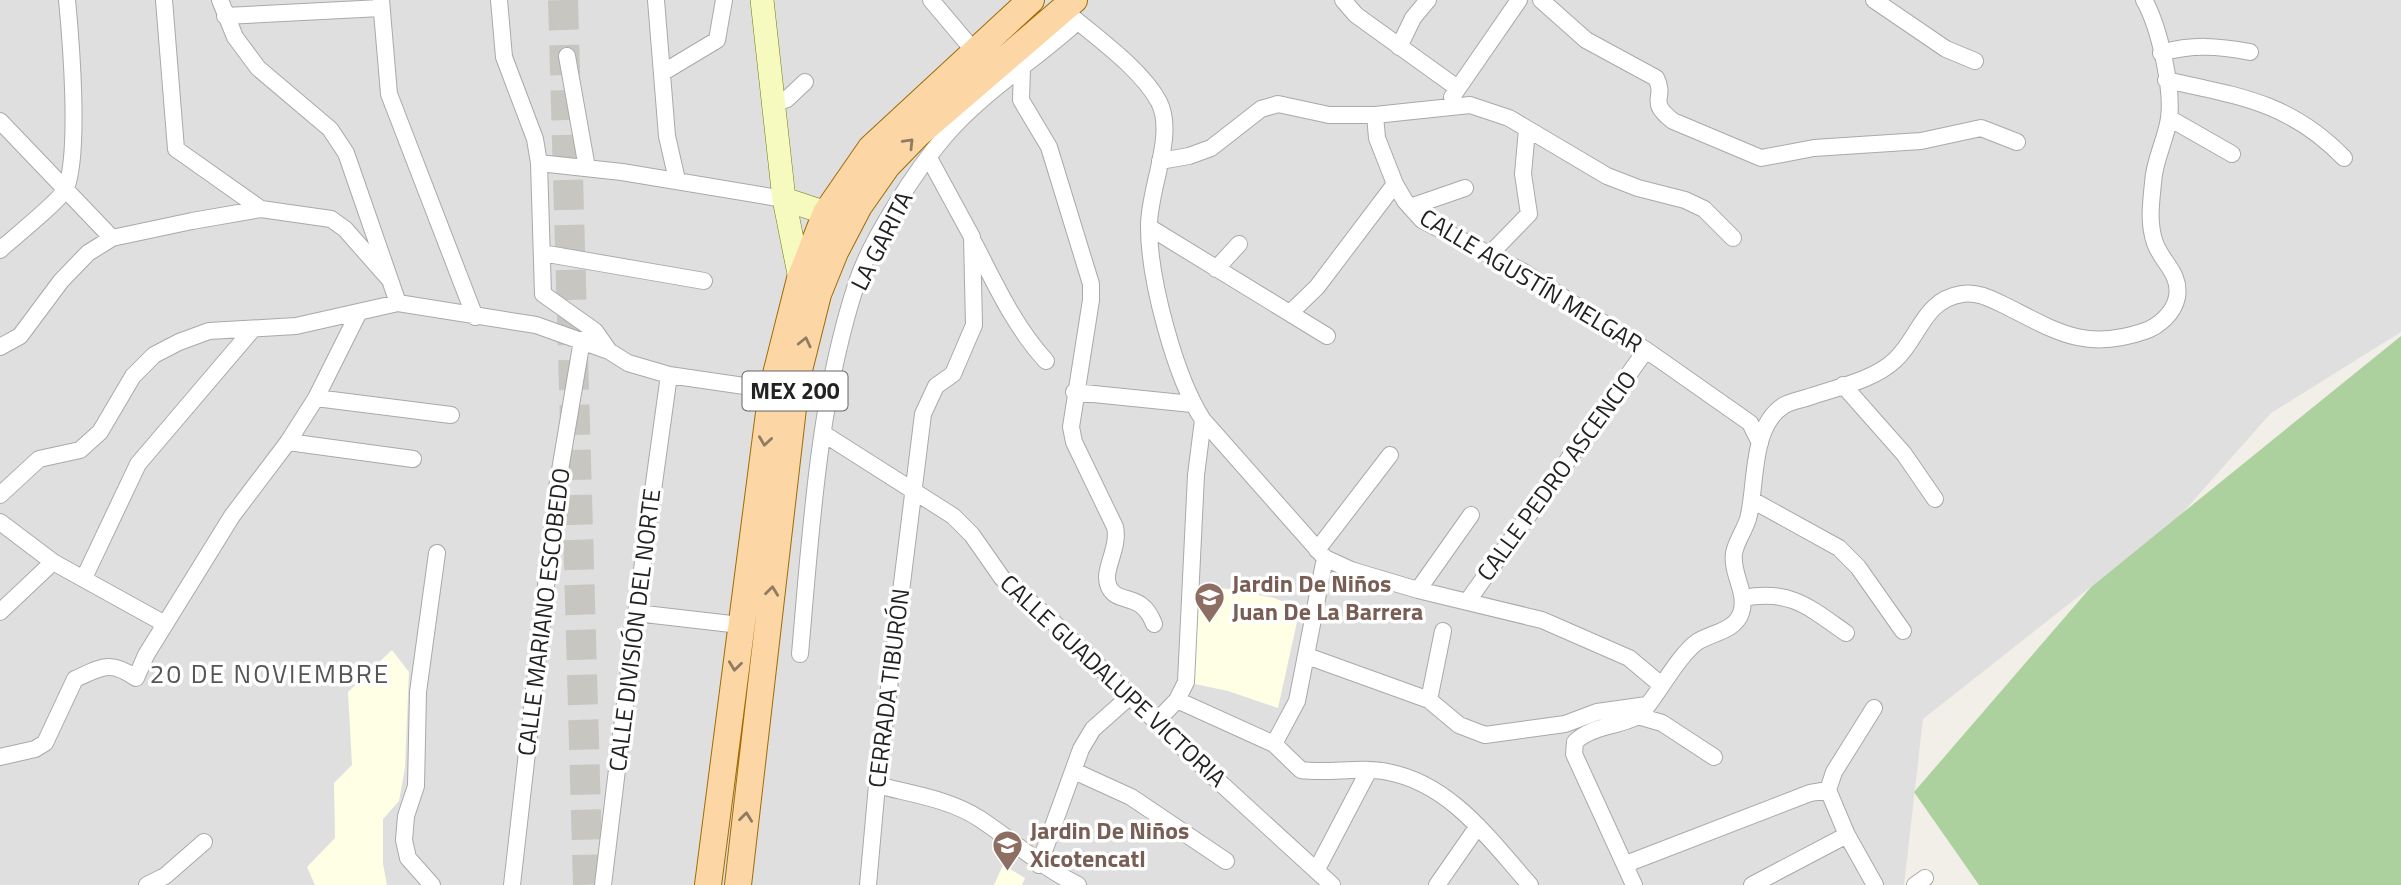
<svg xmlns="http://www.w3.org/2000/svg" width="2401" height="885" viewBox="0 0 2401 885" font-family="'Titillium Web',sans-serif">
<rect width="100%" height="100%" fill="#f2efe9"/>
<path fill="#e0dfdf" d="M0,0h2401v332l-130,81 -93,105 -255,201 -19,166h-1904z"/>
<path fill="#ffffe5" d="M1195,583l79,15 26,10 -22,100 -50,-17 -38,-8z
M392,650l17,22 -4,96 -6,33 -16,18v45l4,21h-72l-8,-18 28,-29 -1,-55 18,-18 -4,-73z
M1003,865l22,13 -3,7h-28z"/>
<path fill="#add19e" d="M2401,336v549h-422l-65,-93 177,-205z"/>
<g fill="none" stroke-linecap="round" stroke-linejoin="round">
<path stroke="#c8c6c1" stroke-width="30" stroke-dasharray="30 15" stroke-linecap="butt" d="M563,0l25,885"/>
<defs>
<path id="street" d="M164,0l12,149 85,60
M220,0l15,37 23,31 72,61 16,24 52,150
M381,0l8,94 86,223
M499,0l5,57 31,82 4,24 4,131 52,37 14,20
M656,0l11,136 10,44
M931,0l43,51
M1343,0l13,15 100,72
M1541,0l45,40 70,38c11,21 -10,22 17,43l88,37 53,-10 107,-7 60,-13 36,14
M1874,0l72,49 29,12
M1064,10c29,25 77,58 95,92 17,33 -11,89 -10,125 0,52 26,150 54,193l122,138 26,12 67,20 124,30 87,38 31,26
M225,16l156,-8
M1399,47l14,-29 15,-18
M2161,53c32,-9 57,-7 89,-1
M567,56l20,112
M1022,68l-1,32 28,47 42,137v16l-20,127 3,15 41,85c5,22 -14,44 -6,60 9,19 32,3 45,37
M662,73l55,-33 7,-40
M2166,80c72,16 124,22 178,78
M1452,97l67,-97
M774,104l13,-5 18,-17
M1375,115l2,23 18,46 10,17 17,19 100,51 124,79 104,73 10,20
M2169,118l63,36
M0,121l112,117
M1160,161l29,-5 22,-8 50,-39 17,-5 51,11h46l95,-10 39,13 98,58 31,12 47,12 19,9 29,29
M539,163l83,9 162,27
M1410,207l55,-19
M1149,227l178,109
M974,243c22,42 40,83 72,118
M0,250c12,-11 62,-51 66,-62 14,-36 5,-147 1,-188
M542,253l162,28
M1491,253l38,-39 -6,-40 4,-45
M1216,269l23,-25
M1290,313l27,-26 78,-103
M0,347l20,-11 41,-55 27,-28 24,-15 80,-17 69,-12 70,10 14,10 45,51
M1843,385l61,69 31,45
M1074,392l118,12
M316,398l135,17
M824,434l129,82 19,19 30,43 48,41 153,148 129,118
M288,442l125,17
M0,495l39,-36 41,-9 20,-18 33,-56 21,-21 25,-13 30,-11 87,-5 102,-23 138,22 73,26 19,12 41,12 103,15
M1752,500l87,48 19,19 45,64
M0,522l53,40 112,62
M1317,550l73,-95
M84,578l54,-114 115,-135
M1418,590l53,-75
M1743,598c47,-9 66,9 103,35
M1467,602l179,-252
M0,612l53,-50
M636,613l104,12
M800,654c11,-124 18,-254 57,-372 14,-43 59,-112 88,-146 38,-44 89,-75 132,-114
M1307,656l122,44 30,25 26,10 80,-11 32,-12 50,-7
M1177,700l97,44 27,26c29,4 59,-4 87,2 63,12 102,68 142,113
M1429,700l14,-69
M1874,708l-40,64 -6,18 19,45 28,50
M1638,716l24,7 52,34
M1156,722l21,-22 9,-18 10,-207 7,-55
M1274,744l23,-43 28,-143
M0,757l35,-8 10,-6 30,-64c27,-12 35,-19 61,-1l10,-23 86,-139 56,-74 28,-44 42,-84
M1074,771l57,26 95,64
M877,785c34,9 73,14 103,34 35,23 58,46 98,66
M1626,864l184,-71 18,-3
M1039,865l42,-116 12,-20 36,-32
M1317,869l52,-99
M147,885l18,-9 39,-34
M432,885l-24,-27 -4,-18 2,-24 10,-30 2,-94 19,-139
M512,885l45,-397 25,-148
M603,885l33,-272 33,-238
M868,885l9,-100 46,-371 13,-28 17,-12 21,-49 -2,-88 -43,-79
M1437,885l41,-59
M1634,885l-60,-131 1,-12c16,-16 41,-15 61,-25 15,-8 38,-58 61,-75 14,-9 38,-11 44,-29 7,-20 -10,-39 -7,-60 2,-11 10,-22 14,-34 9,-34 2,-91 35,-113 6,-4 16,-6 23,-8 28,-10 67,-17 89,-38 25,-23 28,-60 67,-66 16,-3 31,6 46,13 51,26 79,44 137,24 14,-5 29,-18 32,-34 4,-24 -15,-34 -22,-54 -7,-20 -4,-40 -2,-60 1,-23 13,-43 16,-65 4,-30 -10,-92 -25,-118
M1752,885l95,-50
M1915,885l10,-7"/>
<path id="secondary" d="M762,0l22,199 16,80
M784,199l42,14"/>
<path id="primary" d="M708,885l64,-495 28,-111 26,-66 45,-65 160,-148
M738,885l58,-503 22,-88 17,-42 24,-46 28,-40 30,-31 157,-135"/>
</defs>
<use href="#street" stroke="#a9a9a9" stroke-width="18"/>
<use href="#secondary" stroke="#707d05" stroke-width="24"/>
<use href="#primary" stroke="#a06b00" stroke-width="28"/>
<use href="#street" stroke="#fff" stroke-width="16"/>
<use href="#secondary" stroke="#f7fabf" stroke-width="23"/>
<use href="#primary" stroke="#fcd6a4" stroke-width="26"/>
</g>
<defs><path id="oneway-chevron" d="M-2-3.5L2.5 0L-2 3.5" fill="none" stroke-width="1.6" stroke-linecap="round" stroke-linejoin="round" transform="scale(1.75)"/></defs>
<g stroke="#8f7c63">
<use href="#oneway-chevron" transform="translate(909 143) rotate(-46)"/>
<use href="#oneway-chevron" transform="translate(805 342) rotate(-77)"/>
<use href="#oneway-chevron" transform="translate(765 441) rotate(98)"/>
<use href="#oneway-chevron" transform="translate(772 591) rotate(-83)"/>
<use href="#oneway-chevron" transform="translate(735 666) rotate(97)"/>
<use href="#oneway-chevron" transform="translate(746 817) rotate(-83)"/>
</g>
<defs>
<symbol id="school-pin" viewBox="-11 -11 22 30"><path d="M0 17L-7.5 6A9.5 9.5 0 1 1 7.5 6Z" fill="#8d6e63" stroke="#fff"/><path d="M0-5L7-2L0 1L-7-2ZM-4 1L0 2.5L4 1V4Q0 6-4 4Z" fill="#fff"/></symbol>
</defs>
<g fill-rule="evenodd">
<use href="#school-pin" x="1192" y="580" width="35" height="47"/>
<use href="#school-pin" x="990" y="828" width="35" height="47"/>
</g>
<g text-anchor="middle" stroke-width="7" stroke-linejoin="round" paint-order="stroke">
<rect fill="#fff" stroke="#646464" stroke-width="2" x="742.5" y="371.5" width="105" height="39" rx="5"/>
<g font-size="23" font-weight="bold" fill="#222">
<text x="795" y="399">MEX 200</text>
</g>
<g font-size="24" fill="#222" stroke="#fff">
<text transform="translate(882 241) rotate(-63)" y="8">LA GARITA</text>
<text transform="translate(1531 281) rotate(31)" y="8">CALLE AGUSTÍN MELGAR</text>
<text transform="translate(1557 476) rotate(-54)" y="8">CALLE PEDRO ASCENCIO</text>
<text transform="translate(544 612) rotate(-83)" y="8">CALLE MARIANO ESCOBEDO</text>
<text transform="translate(635 630) rotate(-83)" y="8">CALLE DIVISIÓN DEL NORTE</text>
<text transform="translate(1113 681) rotate(43)" y="8">CALLE GUADALUPE VICTORIA</text>
<text transform="translate(889 688) rotate(-83)" y="8">CERRADA TIBURÓN</text>
</g>
<g font-size="24" font-weight="bold" fill="#785e54" stroke="#fff" text-anchor="start">
<text x="1232" y="592">Jardin De Niños<tspan x="1232" dy="28">Juan De La Barrera</tspan></text>
<text x="1030" y="839">Jardin De Niños<tspan x="1030" dy="28">Xicotencatl</tspan></text>
</g>
<g font-size="26" letter-spacing="2" fill="#555" stroke="#fff">
<text x="270" y="683">20 DE NOVIEMBRE</text>
</g>
</g>
</svg>
